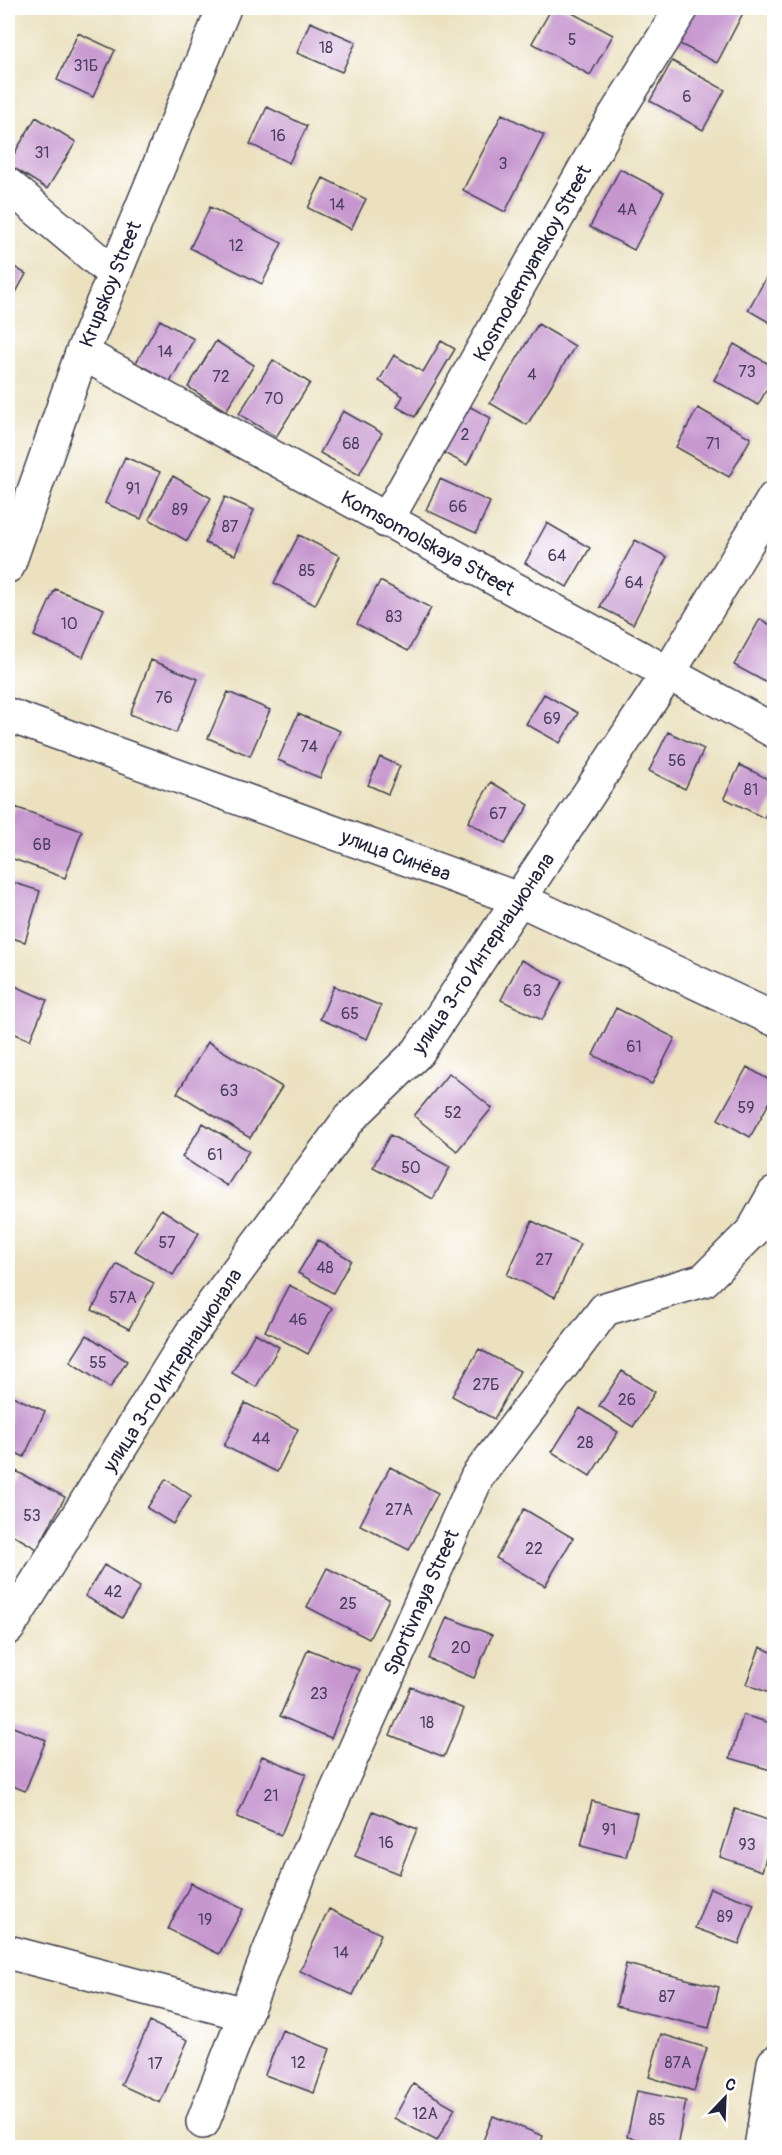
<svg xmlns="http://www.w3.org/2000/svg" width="782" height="2155" viewBox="0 0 782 2155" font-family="Pangolin,sans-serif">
<rect width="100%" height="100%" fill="#fff"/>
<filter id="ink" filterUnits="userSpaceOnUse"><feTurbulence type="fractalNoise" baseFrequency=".0167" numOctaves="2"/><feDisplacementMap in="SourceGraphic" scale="12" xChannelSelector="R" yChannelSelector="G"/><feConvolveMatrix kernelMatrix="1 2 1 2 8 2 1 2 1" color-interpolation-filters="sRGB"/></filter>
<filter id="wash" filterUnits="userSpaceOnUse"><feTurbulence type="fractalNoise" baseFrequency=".008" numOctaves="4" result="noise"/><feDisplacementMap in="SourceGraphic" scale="24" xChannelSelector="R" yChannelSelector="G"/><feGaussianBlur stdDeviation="1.35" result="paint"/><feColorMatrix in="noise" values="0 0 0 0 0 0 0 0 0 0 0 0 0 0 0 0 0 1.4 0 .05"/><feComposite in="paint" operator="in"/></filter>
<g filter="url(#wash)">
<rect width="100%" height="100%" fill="#ebe1bf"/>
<g id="blocks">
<path fill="#c697cf" d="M552,8h11l50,27 -23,40 -58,-32z
M692,8h45l7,3 -27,52 -43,-22z
M310,22l46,20 -14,30 -45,-19z
M78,33l37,17 -22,47 -36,-17z
M672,61l53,29 -22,40 -53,-29z
M267,107l40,19 -18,37 -39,-19z
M502,114l42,21 -39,77 -42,-22z
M36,117l40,25 -29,47 -39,-25z
M620,169l44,23 -30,58 -44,-23z
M323,178l43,21 -15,30 -43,-21z
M210,207l72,36 -20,41 -72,-36z
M8,263l18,11 -18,33z
M774,264v61l-26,-15z
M160,320l34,19 -24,43 -34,-19z
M538,324l37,22 -48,79 -37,-22z
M216,341l38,24 -28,46 -38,-24z
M441,341l14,8 -40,68 -18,-10 6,-11 -24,-15 15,-26 29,17z
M734,344l40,23v9l-16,29 -44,-25z
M273,360l37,23 -34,54 -37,-23z
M463,403l28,15 -24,47 -29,-15z
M698,408l53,30 -22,39 -53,-30z
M343,411l39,22 -23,42 -39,-22z
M125,457l35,15 -19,47 -36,-16z
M173,476l38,22 -24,43 -38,-22z
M440,479l50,23 -14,31 -50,-23z
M225,497l29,13 -19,45 -30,-12z
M547,523l43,25 -23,39 -42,-24z
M299,535l41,21 -25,49 -41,-22z
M635,540l32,17 -34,67 -33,-17z
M380,581l51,27 -23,43 -51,-27z
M55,589l49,20 -21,48 -49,-21z
M760,619l14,8v47l-5,10 -35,-19z
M151,660l47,19 -22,54 -46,-19z
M228,692l42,18 -20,46 -42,-18z
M544,694l34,19 -18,30 -34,-19z
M298,714l42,17 -20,47 -42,-18z
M668,732l36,17 -19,40 -36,-18z
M380,757l20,9 -12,28 -20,-9z
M740,765l34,17v15l-10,21 -40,-20z
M491,782l38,23 -24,39 -37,-22z
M15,807l67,24 -17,47 -57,-21v-30z
M8,881l32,10 -15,51 -17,-5z
M521,960l42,21 -21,39 -41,-20z
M8,983l39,17 -17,40 -22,-9z
M334,986l47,20 -14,33 -47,-20z
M616,1008l59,30 -23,46 -59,-29z
M208,1042l74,45 -32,51 -73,-45z
M747,1067l27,16v11l-24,43 -32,-18z
M449,1073l43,35 -35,43 -43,-35z
M203,1123l46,28 -22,35 -45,-29z
M390,1135l60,32 -17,32 -60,-32z
M161,1209l38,24 -26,42 -38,-24z
M532,1221l48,23 -25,53 -48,-22z
M318,1240l33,20 -18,33 -35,-20z
M117,1264l37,19 -25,46 -37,-19z
M289,1285l43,23 -24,46 -43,-23z
M255,1333l24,14 -23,40 -24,-14z
M87,1335l40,26 -17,27 -40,-26z
M479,1349l41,22 -26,48 -42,-23z
M622,1371l33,21 -22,35 -34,-21z
M8,1394l37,17 -21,46 -16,-8z
M245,1403l53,26 -21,43 -53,-26z
M580,1408l38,24 -28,44 -38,-24z
M390,1467l48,26 -29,57 -49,-25z
M16,1471l49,26 -28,52 -29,-17v-46z
M166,1479l25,17 -18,28 -26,-16z
M524,1509l49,29 -28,48 -49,-28z
M104,1565l36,22 -18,31 -37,-22z
M327,1568l62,31 -20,40 -62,-32z
M447,1617l45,18 -18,43 -45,-19z
M760,1647l14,6v42l-28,-11z
M308,1649l51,21 -28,68 -51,-22z
M411,1687l53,22 -20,48 -54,-22z
M743,1715l31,9v47l-44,-13z
M8,1725l38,15 -21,51 -17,-7z
M262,1756l44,18 -25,61 -44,-18z
M592,1801l45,12 -11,44 -45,-11z
M735,1809l39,13v10l-12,39 -42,-14z
M373,1811l44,18 -18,45 -44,-18z
M191,1883l52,26 -24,45 -51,-25z
M710,1888l44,16 -15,40 -44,-16z
M329,1909l52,25 -28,61 -53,-24z
M626,1964l93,23 -10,41 -93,-22z
M150,2022l38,18 -28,63 -39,-18z
M282,2030l48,19 -16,44 -49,-18z
M661,2034l46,14 -13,43 -45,-14z
M413,2084l42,24 -18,33 -43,-23z
M637,2091l49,10 -9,46 -50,-10z
M493,2116l50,20 -4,12h-59z"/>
</g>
</g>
<g filter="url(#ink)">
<use href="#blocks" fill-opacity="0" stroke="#403f4f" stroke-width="1.5"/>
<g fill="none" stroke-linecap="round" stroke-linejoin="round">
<defs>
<path id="street" d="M8,185l105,88
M82,353l692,378
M386,521l225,-399 71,-114
M8,566l74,-213 142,-345
M8,1628l183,-294 159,-216 68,-66 250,-378 106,-176
M8,1952l237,62
M203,2122l96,-247 178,-398 128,-168 99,-29 49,-49 21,-37"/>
<path id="secondary" d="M8,715l513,185 253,119
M761,2148l13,-85"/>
</defs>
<use href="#street" stroke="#403f4f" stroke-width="36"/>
<use href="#secondary" stroke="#403f4f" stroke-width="36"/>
<use href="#street" stroke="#fff" stroke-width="33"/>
<use href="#secondary" stroke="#fff" stroke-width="33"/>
</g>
</g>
<g text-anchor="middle" stroke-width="4.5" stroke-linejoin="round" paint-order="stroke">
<g font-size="16" fill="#4b3f60">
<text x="572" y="45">5</text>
<text x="326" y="53">18</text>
<text x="86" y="71">31Б</text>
<text x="687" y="102">6</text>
<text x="278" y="141">16</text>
<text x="42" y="158">31</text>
<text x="503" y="169">3</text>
<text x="337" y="210">14</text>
<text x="627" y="215">4А</text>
<text x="236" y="251">12</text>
<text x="165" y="357">14</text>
<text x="747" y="377">73</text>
<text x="532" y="380">4</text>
<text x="221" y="382">72</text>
<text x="274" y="404">70</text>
<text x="465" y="440">2</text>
<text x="351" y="449">68</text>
<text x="713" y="449">71</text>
<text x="133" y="494">91</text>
<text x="458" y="512">66</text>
<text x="180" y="515">89</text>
<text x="230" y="532">87</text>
<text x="557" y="561">64</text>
<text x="307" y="576">85</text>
<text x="634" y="588">64</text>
<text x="394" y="622">83</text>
<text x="69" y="629">10</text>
<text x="164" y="703">76</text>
<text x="552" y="724">69</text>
<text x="309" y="752">74</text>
<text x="677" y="766">56</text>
<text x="751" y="795">81</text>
<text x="498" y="819">67</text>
<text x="42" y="850">6В</text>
<text x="532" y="996">63</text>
<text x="350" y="1019">65</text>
<text x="634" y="1052">61</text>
<text x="229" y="1096">63</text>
<text x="746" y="1113">59</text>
<text x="453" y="1118">52</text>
<text x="215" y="1160">61</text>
<text x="411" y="1173">50</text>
<text x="167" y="1248">57</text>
<text x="544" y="1265">27</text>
<text x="325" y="1273">48</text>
<text x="123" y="1303">57А</text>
<text x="298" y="1325">46</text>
<text x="98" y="1368">55</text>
<text x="486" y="1390">27Б</text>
<text x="627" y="1405">26</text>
<text x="261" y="1444">44</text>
<text x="585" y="1448">28</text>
<text x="399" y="1515">27А</text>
<text x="32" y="1521">53</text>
<text x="534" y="1554">22</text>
<text x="113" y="1597">42</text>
<text x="348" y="1609">25</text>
<text x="461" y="1653">20</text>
<text x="319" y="1699">23</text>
<text x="427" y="1728">18</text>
<text x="271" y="1801">21</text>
<text x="609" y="1835">91</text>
<text x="386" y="1848">16</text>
<text x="747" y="1850">93</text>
<text x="725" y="1922">89</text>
<text x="205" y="1925">19</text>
<text x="341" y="1958">14</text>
<text x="667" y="2002">87</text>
<text x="298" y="2068">12</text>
<text x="678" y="2068">87А</text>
<text x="155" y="2069">17</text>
<text x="425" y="2119">12А</text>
<text x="657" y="2125">85</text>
</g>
<g font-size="20" fill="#22223b" stroke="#fff">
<text transform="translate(532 263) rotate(-61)" y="7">Kosmodemyanskoy Street</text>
<text transform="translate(110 284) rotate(-68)" y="7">Krupskoy Street</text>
<text transform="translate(428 543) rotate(29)" y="7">Komsomolskaya Street</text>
<text transform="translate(396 855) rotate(20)" y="7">улица Синёва</text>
<text transform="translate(483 953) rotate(-56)" y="7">улица 3-го Интернационала</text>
<text transform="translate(172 1370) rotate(-57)" y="7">улица 3-го Интернационала</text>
<text transform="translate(421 1602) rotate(-66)" y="7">Sportivnaya Street</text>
</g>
</g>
<rect width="782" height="2155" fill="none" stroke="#fff" stroke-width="30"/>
<g transform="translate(725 2098) rotate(23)" stroke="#ffffff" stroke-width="4.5" paint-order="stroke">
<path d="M0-4.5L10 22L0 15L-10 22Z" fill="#22223b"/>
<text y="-9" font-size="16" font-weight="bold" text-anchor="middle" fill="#22223b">С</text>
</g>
</svg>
